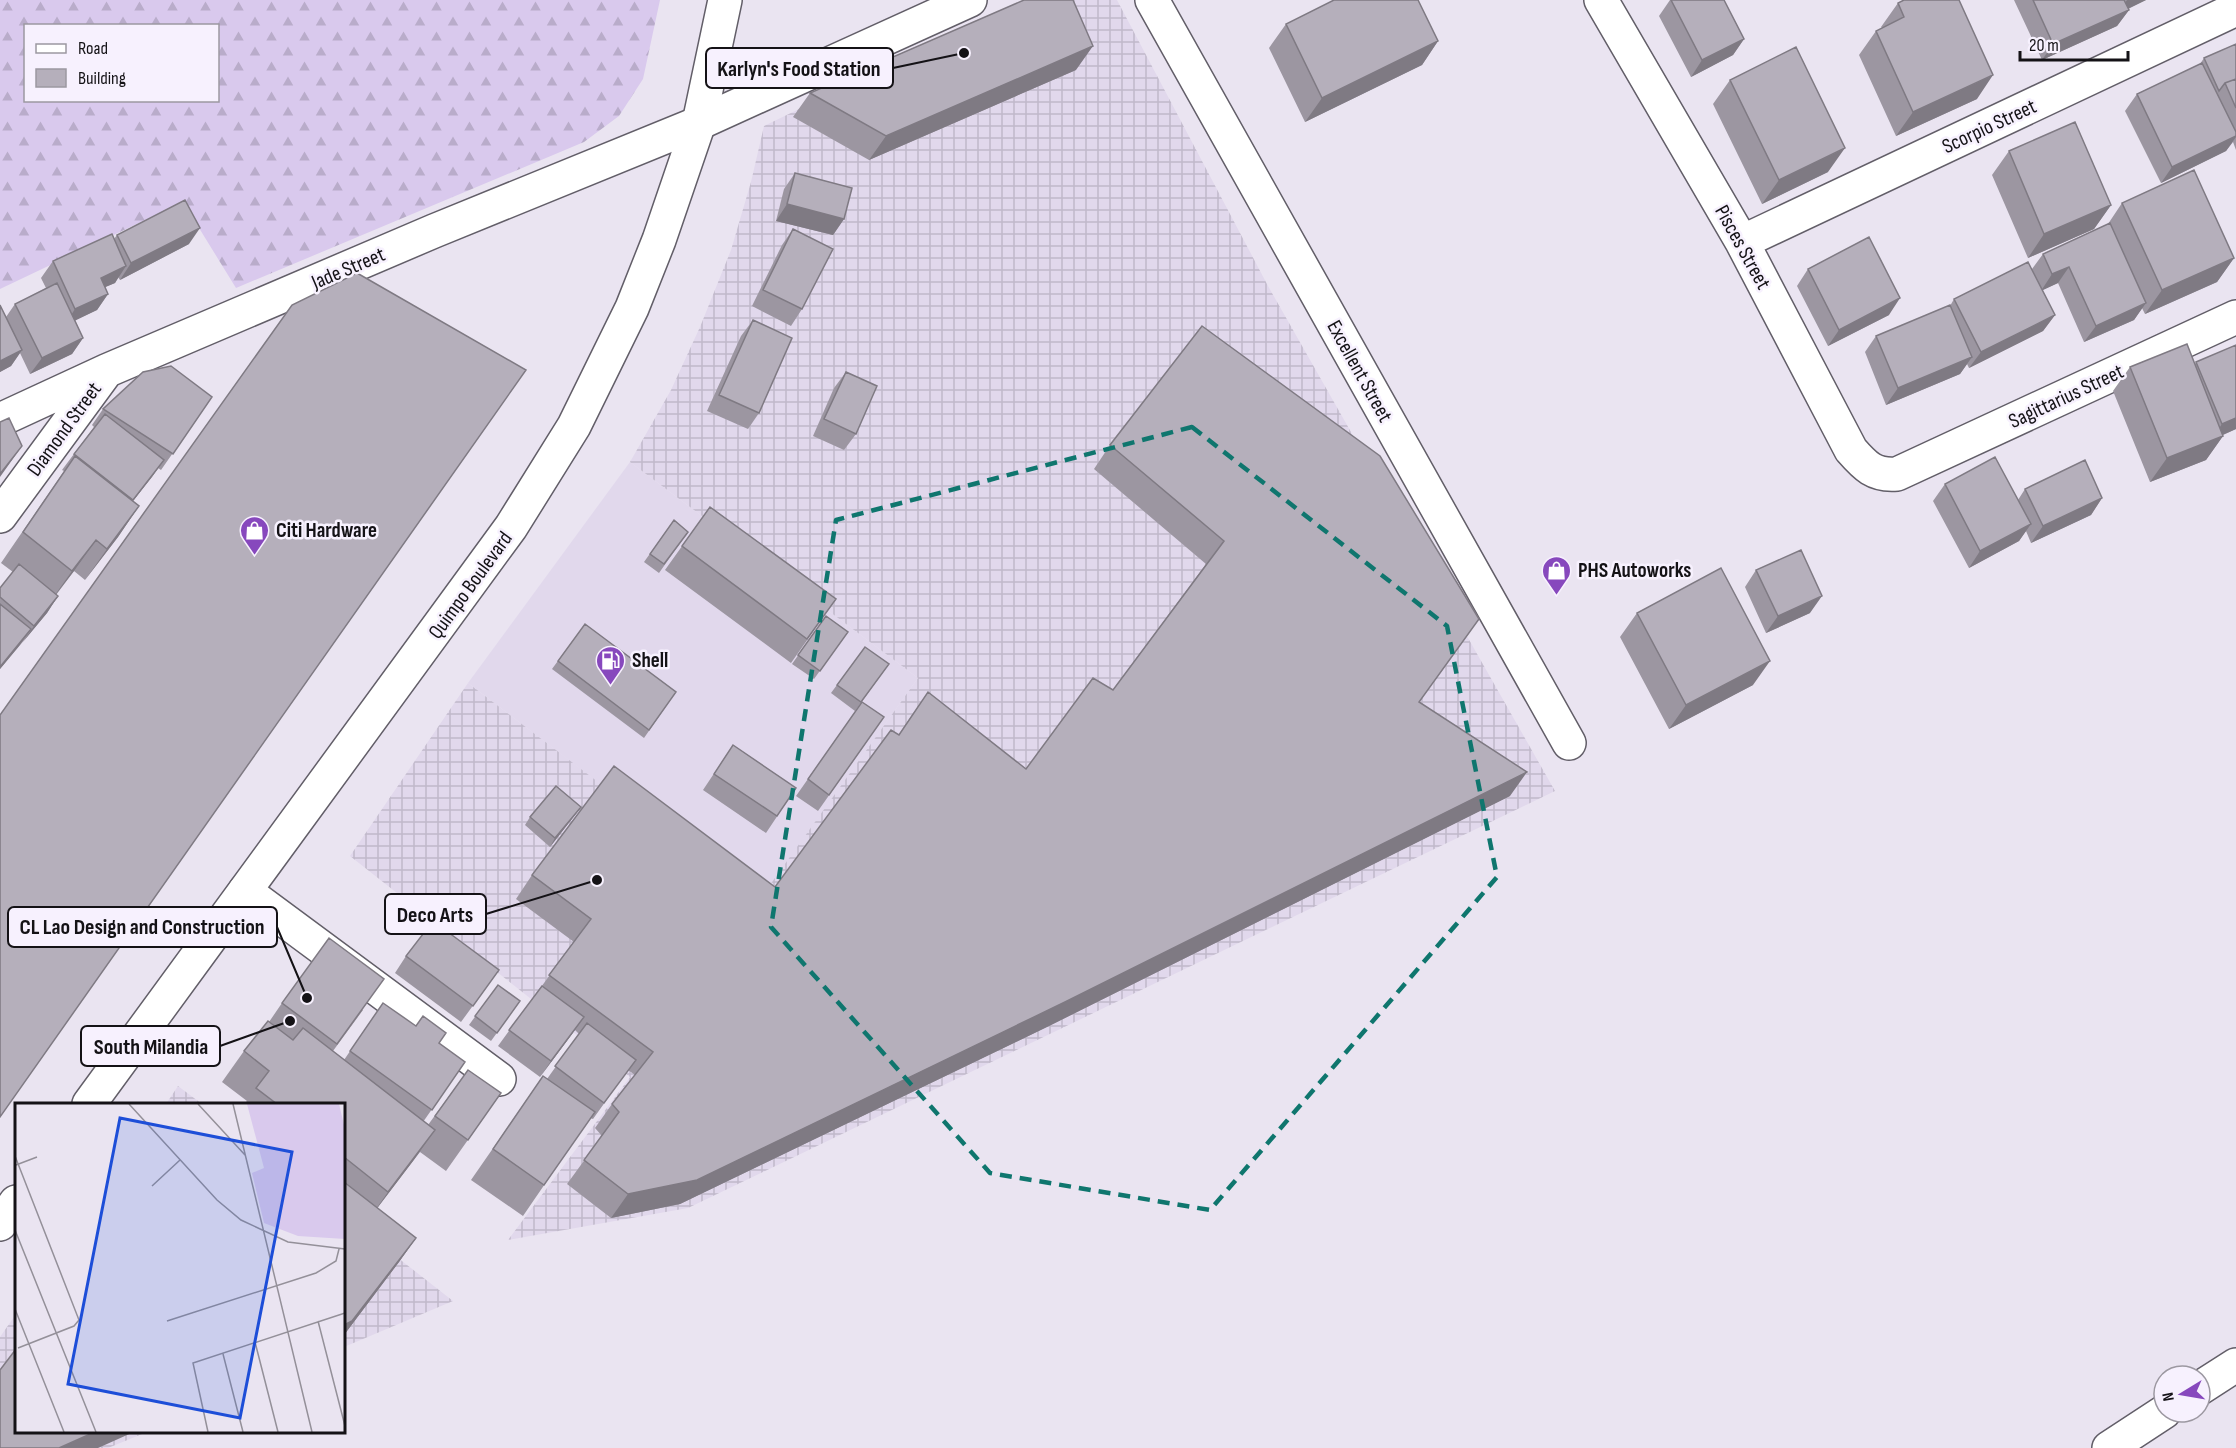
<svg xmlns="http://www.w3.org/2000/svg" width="2236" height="1448" viewBox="0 0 2236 1448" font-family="'Sofia Sans Condensed',sans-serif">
<defs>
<pattern id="industrial-grid" width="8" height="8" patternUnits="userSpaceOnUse" patternTransform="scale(1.5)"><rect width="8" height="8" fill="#e1d8ec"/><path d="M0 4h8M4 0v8" fill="none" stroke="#c0b8ca"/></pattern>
<pattern id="forest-firs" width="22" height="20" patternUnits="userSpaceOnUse" patternTransform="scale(1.5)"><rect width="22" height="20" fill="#d9c9ed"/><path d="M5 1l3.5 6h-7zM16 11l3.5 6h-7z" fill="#b9acca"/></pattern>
</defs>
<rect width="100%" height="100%" fill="#eae4f1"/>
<path fill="#e1d8ec" d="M630,462l288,216 -161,226 -289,-221z"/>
<path fill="url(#industrial-grid)" d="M1024,0h93l151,286 287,505 -867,417 -180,32 122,-163 -280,-221 118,-173 289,220 161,-225 -288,-216 41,-72 29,-63 31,-77 20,-68 13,-56z
M178,1086l24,18h-36z
M344,1215l21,17 88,69 -109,46z
M16,1314v118h131l-39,16h-108v-111z"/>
<path fill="url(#forest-firs)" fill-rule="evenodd" d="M0,0h660l-17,79 -24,37 -35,26 -348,146 -53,-86 -183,87zM26,26h192v74h-192z"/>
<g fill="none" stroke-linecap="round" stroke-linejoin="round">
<defs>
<path id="minor" d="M1152,0l417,743
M1601,0l141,242 109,208c14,16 23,26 46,24l339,-157
M1742,242l494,-233
M0,420l106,-49 328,-140 265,-108 271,-123
M0,516l105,-143
M245,891l254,188
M2200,1388l36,-23
M2109,1448l55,-36"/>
<path id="primary" d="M89,1104l422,-577 63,-101 58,-118 27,-68 40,-117 26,-123
M0,1224l16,-22"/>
</defs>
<use href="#minor" stroke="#625e68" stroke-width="36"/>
<use href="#primary" stroke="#625e68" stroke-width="36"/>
<use href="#minor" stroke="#fff" stroke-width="33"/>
<use href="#primary" stroke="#fff" stroke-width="33"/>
</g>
<path fill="#9c96a1" d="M1670,0h54l20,39 -11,16 -42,22 -32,-61z
M2014,0h132l-18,9 1,1 -12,16 -75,34z
M1898,3l79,96 -81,37 -37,-81 17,-24 6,-3 -1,-1z
M1286,24l152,17 -16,24 -117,57 -36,-74z
M2236,44v106l-3,-8 -7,9 -65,32 -36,-72 12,-17 63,-30 4,-6z
M1076,70l-207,90 -76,-43 17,-24z
M1730,80l98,92 -66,32 -49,-100z
M2009,151l102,54 -17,24 -66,29 -36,-83z
M795,173l49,46 -11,16 -57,-14 8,-32z
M2122,203l112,55 -17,24 -72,32 -3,-6 -8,12 -50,22 -26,-59 -16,7 13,25 -12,16 -74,37 -2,-4 -7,10 -74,31 -21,-53 11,-16 74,-30 4,-7 78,-30 11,-15 65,-30z
M793,229l9,80 -11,17 -39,-20 30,-61z
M117,235l72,9 -69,36 -2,-3 -3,6 -10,4 3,7 -11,16 -22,10 8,18 -11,16 -42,20 -10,-21 -9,13 -11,6v-67l6,12 9,-13 31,-16 -5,-10 12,-17 61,-22z
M1808,269l81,46 -61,31 -31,-60z
M753,320l6,93 -11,16 -41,-18 34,-75z
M2236,345v84l-13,6v1l-17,24 -56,22 -37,-91 17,-24 65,-3 1,-2z
M846,372l10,62 -12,16 -31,-14 21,-48z
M212,397l-51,73 -3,-2 -25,33 6,5 -21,31 -33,43 -11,-9 -18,24 2,1 -11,17 -47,56v-81l13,-16 -12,-9 63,-92 -2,-1 32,-43 -2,-2 11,-16z
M1110,445l352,198 -43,59 91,94 -461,230 -369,178 -69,14 -44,-34 35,-48 -7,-8 17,-24 23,-29 -7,-5 -35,49 -3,-1 -67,98 -52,-36 72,-104 4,3 32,-45 -4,-4 -35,47 -42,-31 76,-104 -58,-43 16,-24 243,12 124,-153 29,-42 98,77 87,-79 93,-126 -112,-95z
M1945,484l73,16 7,-11 77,9 -11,17 -60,28 -5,-12 -7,10 -50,27 -36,-67z
M710,507l126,92 -45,64 -126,-93z
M674,520l14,12 -29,41 -15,-11z
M1756,570l54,43 -44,20 -21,-46z
M1637,613l116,72 -84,44 -49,-92z
M826,616l22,16 -34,47 -22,-15z
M585,624l91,68 -32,46 -92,-69z
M865,647l24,17 -34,47 -24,-18z
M862,702l22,15 -66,94 -22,-15z
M733,745l63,43 -30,45 -63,-43z
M581,807l-31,40 -25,-22 5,-8z
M406,956l93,14 -38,52 -66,-49z
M498,985l22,16 -29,40 -22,-16z
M282,1003l81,7 -30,41 11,9 39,-57 82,59 -42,60 5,3 40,-55 33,23 -55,78 -26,-19 -43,56 39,30 -17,24 -55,73v-231h-100l3,-3 -25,-19 22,-31 25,-29z"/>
<path fill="#7f7a83" d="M2127,0h19l-29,14z
M2129,10l-12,16 -75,34 11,-16z
M1744,39l-11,16 -42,22 11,-17z
M1438,41l-16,24 -117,57 17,-24z
M1093,46l-17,24 -207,90 17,-24z
M1993,75l-16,24 -81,37 17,-24z
M2236,136v1l-10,14 -65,32 11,-16z
M1845,148l-17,24 -66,32 17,-24z
M787,204l57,15 -11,16 -57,-14z
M2111,205l-17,24 -66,29 16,-24z
M200,228l-11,16 -69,36 11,-17z
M2234,258l-17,24 -72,32 17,-24z
M126,266l-11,17 -26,11 12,-16z
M2069,267l-11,16 -17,8 11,-17z
M108,294l-11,16 -33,16 11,-17z
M1900,298l-11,17 -61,31 11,-16z
M2146,303l-12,17 -50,22 12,-16z
M2055,315l-12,16 -74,37 12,-16z
M83,338l-11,16 -42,20 12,-16z
M22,350l-11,16 -11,6v-11z
M1972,357l-12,17 -74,31 12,-17z
M2236,418v11l-25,11 11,-16z
M2223,436l-17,24 -56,22 17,-24z
M22,446l-22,31v-3z
M164,460l-12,17 -31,39 12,-16z
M2102,498l-11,17 -60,28 12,-17z
M139,506l-21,31 -33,43 22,-31z
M2031,524l-12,17 -50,27 11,-17z
M96,540l-22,31 -24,31 22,-31z
M58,596l-11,17 -24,29 11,-16z
M1822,596l-12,17 -44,20 12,-17z
M31,629l-12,17 -19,23v-2z
M1770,661l-17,24 -84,44 17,-24z
M1527,772l-17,24 -461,230 -369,178 -69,14 17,-24z
M581,807l-6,8 -25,32 5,-9z
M584,1017l-12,17 -32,43 11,-16z
M435,1130l-22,31 -47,62 22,-31z
M416,1238l-17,24 -55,73v-10z
M97,1431h39l-38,17h-39z"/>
<path fill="#b5afbb" stroke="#7f7a83" stroke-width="1.5" d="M1024,0h49l20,46 -207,90 -76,-43z
M1334,0h84l20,41 -116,57 -36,-74z
M1671,0h53l20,39 -42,21z
M1904,0h55l34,75 -80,37 -37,-81 28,-14 -6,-14z
M2033,0h91l5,10 -76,34z
M2236,44v35l-11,4 -6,8 -15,-33z
M1796,47l49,101 -66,32 -49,-100z
M2202,63l34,69v4l-64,31 -35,-73z
M2236,79v29l-11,-25z
M2075,122l36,83 -67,29 -35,-83z
M2194,170l40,88 -72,32 -40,-87z
M795,173l57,15 -8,31 -57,-15z
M185,200l15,28 -69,35 -14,-28z
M2110,223l36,80 -50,23 -27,-59 -17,7 -9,-20z
M793,229l40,20 -31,60 -39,-19z
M112,234l14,32 -25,12 7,16 -33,15 -22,-48z
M1869,237l31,61 -61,32 -31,-61z
M2028,262l27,53 -74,37 -27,-53z
M357,273l169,97 -526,747v-402l292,-410z
M57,283l26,55 -41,20 -27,-54z
M0,305l22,45 -22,11z
M1950,305l22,52 -74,31 -22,-52z
M753,320l39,18 -33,75 -40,-18z
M1202,326l178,130 99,163 -60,83 108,70 -462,230 -368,178 -69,14 -44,-34 35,-48 -7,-8 41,-52 -104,-77 42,-56 -59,-44 82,-109 161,121 116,-157 8,5 29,-43 98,77 67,-91 20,12 111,-149 -114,-96z
M2187,344l36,92 -56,22 -37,-91z
M2236,345v73l-14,6 -26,-62z
M171,366l41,31 -39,57 -70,-45 40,-37z
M846,372l31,14 -21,48 -32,-15z
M105,414l59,46 -31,40 -59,-46z
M9,418l13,28 -22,28v-52z
M75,456l64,50 -32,43 -11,-9 -24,31 -49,-39z
M1995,457l36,67 -51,27 -35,-67z
M2085,460l17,38 -59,28 -18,-37z
M710,507l126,92 -29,40 -125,-93z
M674,520l14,12 -24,32 -14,-10z
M1801,550l21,46 -44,20 -22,-46z
M19,564l39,32 -24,30 -34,-29v-9z
M1721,568l49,93 -84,44 -49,-92z
M0,604l31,25 -31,38z
M826,616l22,16 -28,39 -22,-16z
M585,624l91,68 -27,38 -91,-69z
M865,647l24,17 -28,38 -24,-17z
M862,702l22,15 -55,78 -21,-16z
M733,745l63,43 -19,28 -63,-42z
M556,786l25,21 -26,31 -25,-21z
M433,921l66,49 -26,36 -67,-50z
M329,938l55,41 -47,65 -55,-41z
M498,985l22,16 -23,32 -22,-17z
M542,986l42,31 -33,44 -42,-31z
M383,1003l33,23 7,-10 23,17 -7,10 26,19 -33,48 -82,-59z
M268,1021l25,19 10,-12 132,102 -47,62 -44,-35v-53h-67l-21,-16 13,-17 -25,-20z
M587,1023l49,37 -32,43 -49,-37z
M468,1070l33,23 -33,47 -33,-24z
M543,1076l52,36 -51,73 -51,-36z
M344,1182l72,56 -64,83 -8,4z
M16,1349v82h81l-38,17h-59v-78z"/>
<path fill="none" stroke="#0f766e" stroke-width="4.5" stroke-dasharray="12 8" stroke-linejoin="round" d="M1192,427l255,199 50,251 -287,333 -220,-37 -219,-246 65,-407z"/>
<defs>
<symbol id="shop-pin" viewBox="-11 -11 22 30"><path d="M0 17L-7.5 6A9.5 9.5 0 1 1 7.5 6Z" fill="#8748bd" stroke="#f7f1fe"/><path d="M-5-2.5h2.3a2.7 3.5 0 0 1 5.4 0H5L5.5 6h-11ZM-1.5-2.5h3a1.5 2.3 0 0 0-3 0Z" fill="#fff"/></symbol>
<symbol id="fuel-pin" viewBox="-11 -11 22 30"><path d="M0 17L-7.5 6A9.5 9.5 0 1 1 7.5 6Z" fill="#8748bd" stroke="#f7f1fe"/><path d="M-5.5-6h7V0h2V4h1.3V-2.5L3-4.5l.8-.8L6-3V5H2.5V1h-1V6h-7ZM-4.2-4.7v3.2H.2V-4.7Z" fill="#fff"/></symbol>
</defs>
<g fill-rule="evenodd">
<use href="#shop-pin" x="238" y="514" width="33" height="45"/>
<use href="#shop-pin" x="1540" y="554" width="33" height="45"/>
<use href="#fuel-pin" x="594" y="644" width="33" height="45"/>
</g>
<g text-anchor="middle" stroke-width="5" stroke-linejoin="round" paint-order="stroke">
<g font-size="21" fill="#141216" stroke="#f7f1fe">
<text transform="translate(1989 126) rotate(-25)" y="7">Scorpio Street</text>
<text transform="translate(1743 247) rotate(61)" y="7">Pisces Street</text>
<text transform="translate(348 268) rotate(-23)" y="7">Jade Street</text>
<text transform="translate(1360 371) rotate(61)" y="7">Excellent Street</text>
<text transform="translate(2066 396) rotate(-25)" y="7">Sagittarius Street</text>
<text transform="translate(64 429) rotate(-54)" y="7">Diamond Street</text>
<text transform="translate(470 585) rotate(-54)" y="7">Quimpo Boulevard</text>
</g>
<g font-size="21" font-weight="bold" fill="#141216" stroke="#f7f1fe" text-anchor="start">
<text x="276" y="537">Citi Hardware</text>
<text x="1578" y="577">PHS Autoworks</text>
<text x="632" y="667">Shell</text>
</g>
</g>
<g transform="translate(15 1103)">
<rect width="330" height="330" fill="#eae4f1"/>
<path d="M232,1h92l6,25v110l-47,-3 -34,-13 -12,-50 12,-5z" fill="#d9c9ed"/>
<path fill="none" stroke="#949099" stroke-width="1.5" d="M114,1l88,96 24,20 47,22 57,7M183,1l47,51M218,1l79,328M0,53l64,164 -5,6 -56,22M1,62l21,-8M137,83l28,-26M0,127l81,202M0,206l49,123M152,218l149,-48 20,-12 3,-12M303,218l27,105M240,239l23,90M208,251l20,78M193,329l-15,-69 152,-50"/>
<path fill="#1d4ed8" fill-opacity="0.15" stroke="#1d4ed8" stroke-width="3" d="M105,15l172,34 -52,266 -172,-34z"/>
<rect width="330" height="330" fill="none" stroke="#141216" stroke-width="3"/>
</g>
<path fill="none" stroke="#141216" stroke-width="2" d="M964 53L893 68M597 880L486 914M307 998L277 927M290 1021L220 1046"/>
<g fill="#141216" stroke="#f7f1fe" stroke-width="2">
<circle cx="964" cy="53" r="6"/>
<circle cx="597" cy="880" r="6"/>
<circle cx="307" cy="998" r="6"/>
<circle cx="290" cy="1021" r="6"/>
</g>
<g fill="#f7f1fe" stroke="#141216" stroke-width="2">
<rect x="706" y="48" width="187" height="40" rx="6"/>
<rect x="385" y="894" width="101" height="40" rx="6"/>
<rect x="8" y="907" width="269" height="40" rx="6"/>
<rect x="81" y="1026" width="139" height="40" rx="6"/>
</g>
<g font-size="22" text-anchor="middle" font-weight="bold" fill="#141216">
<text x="799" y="76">Karlyn's Food Station</text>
<text x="435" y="922">Deco Arts</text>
<text x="142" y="934">CL Lao Design and Construction</text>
<text x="151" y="1054">South Milandia</text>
</g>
<rect x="24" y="24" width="195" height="78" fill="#f7f1fe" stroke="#9c98a1" stroke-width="1.5"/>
<rect x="36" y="44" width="30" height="9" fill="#ffffff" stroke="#9c98a1" stroke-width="1.5"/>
<text x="78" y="54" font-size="18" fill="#141216">Road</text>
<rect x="36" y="69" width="30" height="18" fill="#b5afbb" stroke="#9c98a1" stroke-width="1.5"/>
<text x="78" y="84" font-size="18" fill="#141216">Building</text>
<g transform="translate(2182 1394) rotate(259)"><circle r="28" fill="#f7f1fe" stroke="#9c98a1" stroke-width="1.5"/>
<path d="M0-4.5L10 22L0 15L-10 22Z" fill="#8748bd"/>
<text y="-9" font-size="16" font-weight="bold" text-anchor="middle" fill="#141216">N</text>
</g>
<path d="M2020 51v9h108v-9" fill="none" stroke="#141216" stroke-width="3"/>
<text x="2029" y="51" font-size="18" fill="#141216" stroke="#f7f1fe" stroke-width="4.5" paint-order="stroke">20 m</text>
</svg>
